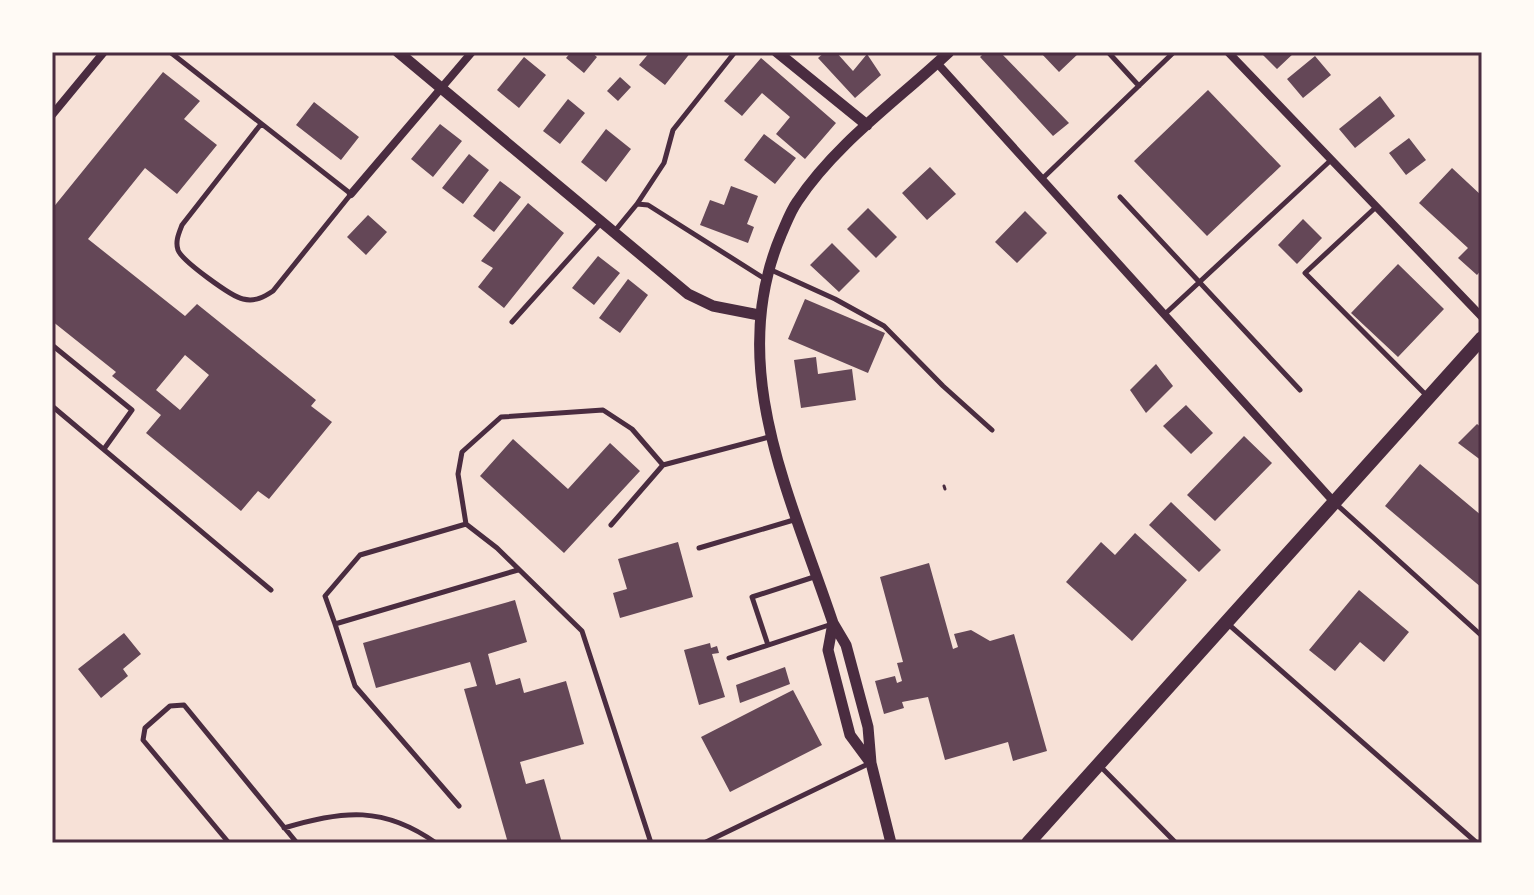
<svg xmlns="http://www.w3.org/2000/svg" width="1534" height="895" viewBox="0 0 1534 895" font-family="'PT Sans',sans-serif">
<rect width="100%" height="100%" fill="#f7e1d7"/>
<path fill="#644757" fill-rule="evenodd" d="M571,52h20l6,5 -13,16 -18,-15z
M650,52h41l-26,33 -26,-20z
M825,52h11l17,19 14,-17 14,21 -26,23 -37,-40z
M985,52h15l69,71 -16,13 -73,-79z
M1040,52h40l-21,20z
M1260,52h35l-18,17z
M1315,56l16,19 -28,23 -16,-19z
M524,57l22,18 -27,33 -22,-18z
M761,58l75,65 -31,36 -29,-25 14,-17 -28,-24 -20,23 -18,-15z
M163,72l37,29 -16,18 33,26 -40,49 -32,-26 -57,71 97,77 12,-12 119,96 -5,6 21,16 -63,77 -11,-8 -17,20 -95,-78 15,-18 -49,-39 4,-4 -64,-51v-112zM185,355l24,20 -29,35 -24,-20z
M620,77l11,10 -13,14 -11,-10z
M1208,90l73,76 -74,70 -73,-75z
M1380,96l15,20 -40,32 -16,-19z
M568,99l17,14 -25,31 -17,-13z
M314,102l45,35 -18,23 -45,-35z
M440,124l22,17 -29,36 -22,-18z
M606,129l25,20 -25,33 -25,-20z
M764,134l32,24 -21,26 -31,-24z
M1409,138l17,22 -20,15 -17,-22z
M469,154l20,16 -26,34 -21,-16z
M930,167l26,27 -29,26 -25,-27z
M1452,168l30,28v73l-5,6 -19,-17 10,-10 -49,-45z
M500,181l21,16 -27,35 -21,-16z
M731,186l27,10 -11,28 7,3 -6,16 -48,-18 10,-25 14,5z
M528,203l36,30 -60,75 -26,-21 15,-19 -12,-7z
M868,208l29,29 -21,21 -29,-29z
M1025,211l22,22 -30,30 -22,-21z
M368,215l19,17 -21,23 -19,-18z
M1303,219l19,19 -25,26 -19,-19z
M832,243l28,28 -21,21 -29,-27z
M598,256l22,17 -26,32 -22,-17z
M1398,264l46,45 -46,48 -47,-44z
M628,279l20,16 -28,38 -21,-15z
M805,299l80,34 -17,40 -80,-34z
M816,357l2,17 34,-5 4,31 -55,8 -7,-48z
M1156,364l17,22 -27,27 -16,-23z
M1186,405l27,28 -22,21 -28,-28z
M1477,424l5,4v33l-24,-18z
M1244,436l28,27 -57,58 -28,-26z
M513,439l55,50 42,-46 30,28 -76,82 -84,-77z
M1420,464l62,52v72l-97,-82z
M1171,502l50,48 -22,22 -50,-47z
M1135,533l52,47 -55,61 -66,-59 35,-40 14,13z
M678,542l15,55 -73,21 -7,-25 14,-4 -9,-30z
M929,563l24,86 5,-2 -4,-13 17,-4 19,11 24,-7 33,117 -34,10 -5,-19 -63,18 -17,-63 -26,5 2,6 -20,6 -9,-33 20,-5 2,7 5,-2 -5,-18 6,-1 -23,-85z
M1359,590l50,42 -25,30 -24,-20 -25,29 -26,-21z
M515,600l12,42 -39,12 8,31 24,-7 4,15 42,-12 18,63 -64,18 6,22 18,-5 18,64h-54l-44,-154 13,-3 -7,-24 -94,26 -13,-45z
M124,633l17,21 -18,15 5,7 -27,22 -23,-29z
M710,643l1,5 6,-2 2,7 -7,1 13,43 -26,8 -15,-55z
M785,667l5,17 -50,19 -4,-18z
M793,690l29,55 -92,47 -29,-55z"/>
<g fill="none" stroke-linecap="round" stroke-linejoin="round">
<path stroke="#4a2c40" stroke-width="3" d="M944,486l1,3"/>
<path stroke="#4a2c40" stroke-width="5" d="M170,52l181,142 -78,97c-9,6 -18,11 -30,8 -11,-2 -61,-38 -65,-49 -3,-9 1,-17 4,-25l79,-101
M1108,52l31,34
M1042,179l132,-127
M1120,197l180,193
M637,204l27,-41 9,-33 62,-78
M1376,207l-71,66 123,124
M614,232l23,-28 11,1 117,74
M769,269l66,30 49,27 59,60 49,44
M1165,314l166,-154
M512,322l89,-99
M52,345l80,65 -28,39
M52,406l219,184
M663,465l106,-28
M1335,503l147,133
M611,525l52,-60
M699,548l98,-29
M1227,623l250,220
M335,624l-10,-28 35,-41 106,-31
M768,645l-16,-48 65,-21
M729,658l103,-34
M1101,767l75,76
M459,806l-104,-120 -20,-62 183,-54
M284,828c59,-18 100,-22 152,15
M229,843l-86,-103 2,-12 25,-22 14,-1 113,138
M651,843l-69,-212 -85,-83 -31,-24 -8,-50 4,-22 39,-35 102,-7 29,19 31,36
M704,843l166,-80"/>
<path stroke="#4a2c40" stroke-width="8" d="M1228,52l254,265
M937,63l397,439
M52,115l52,-63
M351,194l121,-142"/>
<path stroke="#4a2c40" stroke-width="11" d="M398,52l290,242 25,12 46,9
M777,52l90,73
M833,623l-5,27 22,85 20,27
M891,843l-20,-80 -3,-36 -22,-82 -13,-22c-42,-126 -108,-256 -52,-388 5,-11 9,-23 16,-33 39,-59 101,-102 152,-150"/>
<path stroke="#4a2c40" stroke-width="14" d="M1028,843l454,-505"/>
</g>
<rect width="1534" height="895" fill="none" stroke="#fffaf5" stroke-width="108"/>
<rect x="54" y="54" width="1426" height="787" fill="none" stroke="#4a2c40" stroke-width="3"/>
</svg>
